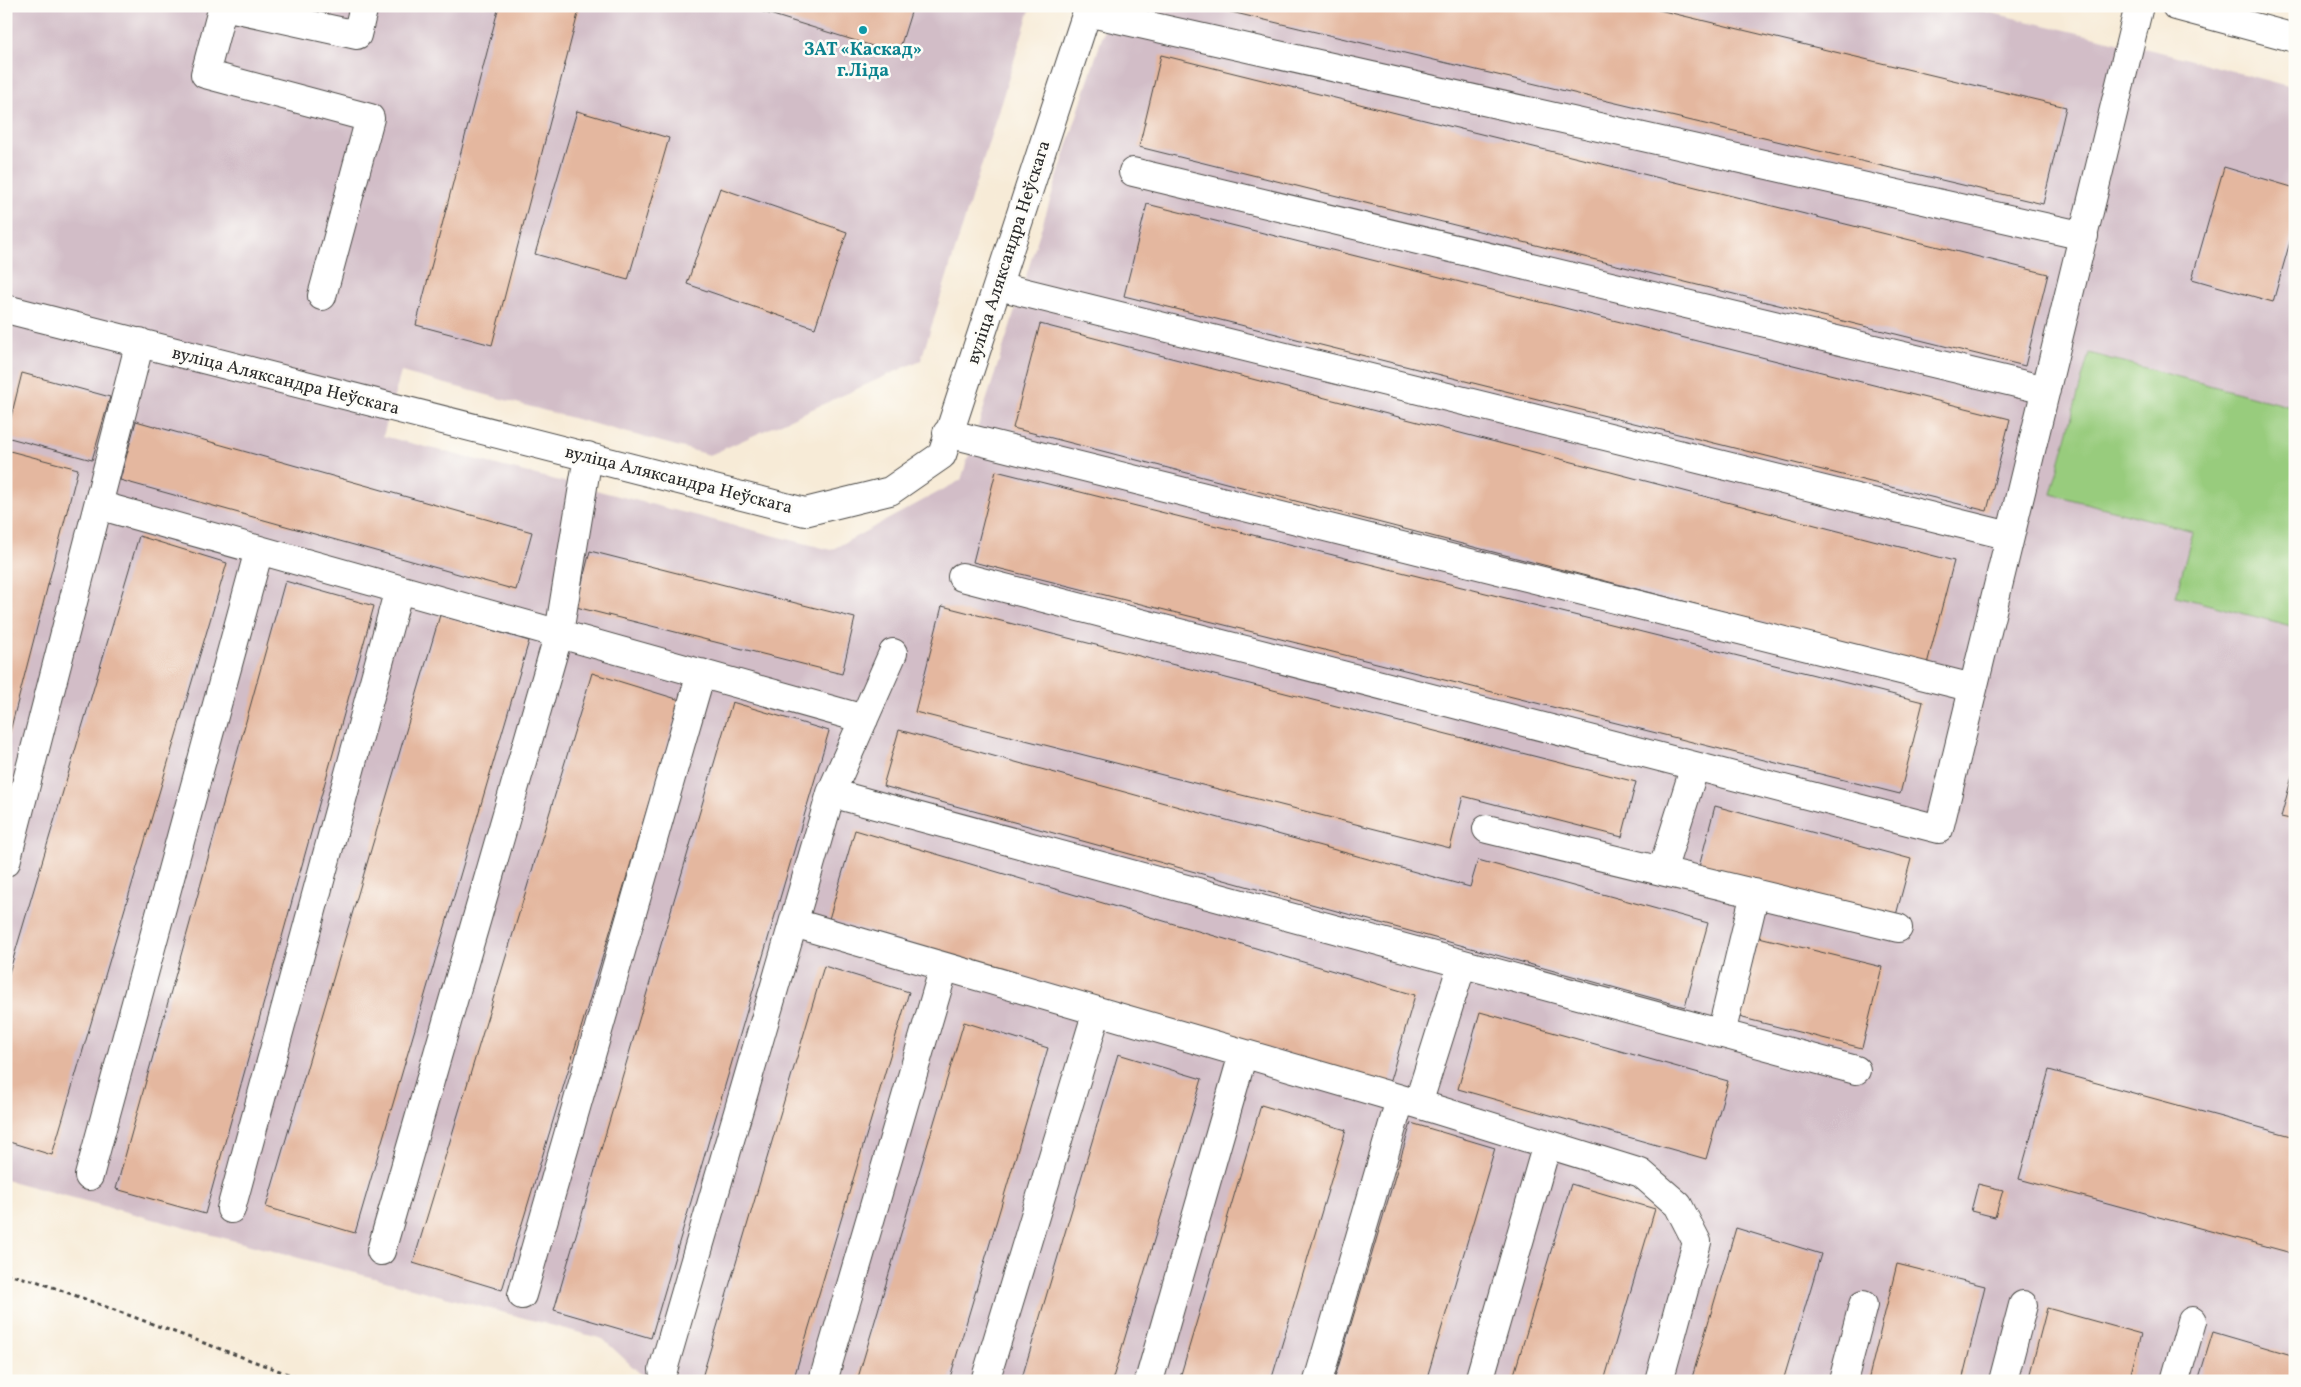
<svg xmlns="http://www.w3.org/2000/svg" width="2301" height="1387" viewBox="0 0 2301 1387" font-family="Vollkorn,serif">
<rect width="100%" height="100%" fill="#fdfcf7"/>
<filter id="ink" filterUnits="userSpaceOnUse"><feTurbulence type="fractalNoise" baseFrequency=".02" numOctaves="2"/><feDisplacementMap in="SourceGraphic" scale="10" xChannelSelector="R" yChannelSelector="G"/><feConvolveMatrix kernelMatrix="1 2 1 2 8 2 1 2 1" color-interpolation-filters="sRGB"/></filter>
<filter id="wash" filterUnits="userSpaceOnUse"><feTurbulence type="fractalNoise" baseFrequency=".0096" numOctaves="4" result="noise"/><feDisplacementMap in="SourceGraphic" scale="20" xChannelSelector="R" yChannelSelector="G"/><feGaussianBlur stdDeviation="1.12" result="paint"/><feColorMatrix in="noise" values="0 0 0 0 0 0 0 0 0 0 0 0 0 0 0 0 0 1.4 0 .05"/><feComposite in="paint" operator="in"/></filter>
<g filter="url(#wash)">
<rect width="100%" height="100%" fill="#f7ebd7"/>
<path fill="#d2bdc7" d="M6,6h1025l-110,354 -211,95 -309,-83 -18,64 448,114 130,-70 151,-474h850l207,48 126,34v320l-206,-55 -38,140 142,38 -17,65 119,31v754h-1647l-45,-42 -597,-159z"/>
<path fill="#98cc7d" stroke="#627c54" d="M2089,353l206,55v219l-119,-31 17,-65 -142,-37z"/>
<g id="blocks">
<path fill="#e4b79f" d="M499,6h81l-88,339 -76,-20z
M744,6h169l-15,48z
M1642,6l424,101 -23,97 -833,-197z
M1161,55l887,219 -23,92 -886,-219z
M577,111l92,27 -41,142 -93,-26z
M2224,167l71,21v36l-22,78 -81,-23z
M720,188l127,44 -32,96 -128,-44z
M1147,204l863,215 -23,92 -863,-215z
M1040,324l914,237 -27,103 -914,-236z
M22,373l88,24 -18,63 -86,-23z
M136,421l396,111 -16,58 -396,-110z
M6,450l72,19 -71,274h-1z
M996,471l927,231 -23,92 -927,-232z
M139,536l88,27 -175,592 -46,-14v-158z
M590,551l265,67 -13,56 -266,-67z
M285,581l89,25 -169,608 -89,-25z
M942,606l694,176 -14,55 -159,-41 -13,52 -535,-136z
M440,615l89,26 -174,592 -89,-26z
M592,673l88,27 -178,590 -89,-27z
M732,702l97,29 -178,607 -97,-28z
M899,730l571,157 8,-27 230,63 -23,84 -802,-221z
M2294,769h1v51l-14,-3z
M1715,806l196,53 -16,60 -196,-52z
M855,830l560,165 -26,89 -560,-165z
M1759,937l123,30 -20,81 -123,-31z
M824,966l85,26 -116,389h-92z
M1480,1012l248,69 -22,78 -248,-70z
M964,1022l84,26 -99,333h-92z
M1118,1054l84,25 -90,302h-91z
M2049,1070l246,67v117l-276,-75z
M1261,1105l85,25 -75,251h-92z
M1411,1123l84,25 -69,233h-92z
M1571,1184l84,25 -51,172h-92z
M1978,1184l25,6 -8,27 -24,-6z
M1736,1228l85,26 -38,127h-92z
M1897,1264l88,22 -23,95h-94z
M2047,1308l94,26 -12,47h-101z
M2213,1332l82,24v25h-97z"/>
</g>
</g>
<g filter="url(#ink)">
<use href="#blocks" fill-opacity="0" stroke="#4a4845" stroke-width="1"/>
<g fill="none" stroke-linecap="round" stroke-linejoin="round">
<defs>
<path id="minor" d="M223,6l-18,68 165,44 -48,178
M224,6l133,29 7,-29
M2176,6l119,32
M1087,12l997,224
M1133,172l913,218
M998,286l1012,250
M6,309l799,203 85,-21 52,-36 147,-449
M947,433l1026,255
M98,505l766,214
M962,577l977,252 200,-823
M831,793l1025,277
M1487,829l411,99
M6,862l134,-520
M1662,871l33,-105
M794,923l624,181 223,69 37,32 19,37 -38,139
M1721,1034l34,-141
M1418,1104l44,-140
M89,1176l170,-626
M231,1209l168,-620
M381,1251l178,-618 29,-177
M522,1295l179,-622
M663,1370l168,-577 62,-140
M823,1381l121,-414
M985,1381l112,-370
M1149,1381l94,-327
M1318,1381l82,-281
M1479,1381l68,-237
M1843,1381l20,-76
M2003,1381l20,-76
M2175,1381l17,-60"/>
</defs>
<use href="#minor" stroke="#4a4845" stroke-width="30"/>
<path stroke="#4a4845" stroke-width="3" stroke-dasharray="4 4" stroke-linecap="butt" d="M6,1274l30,7 271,100"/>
<use href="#minor" stroke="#fff" stroke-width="28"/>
</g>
</g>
<circle fill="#0f9aa8" stroke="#fdfcf7" stroke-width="2" cx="863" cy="30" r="5"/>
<g text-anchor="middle" stroke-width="5" stroke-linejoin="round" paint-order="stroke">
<g font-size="18" font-weight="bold" fill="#0d838f" stroke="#fdfcf7">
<text x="863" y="55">ЗАТ «Каскад»<tspan x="863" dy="21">г.Ліда</tspan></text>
</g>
<g font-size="18" fill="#2b2b2b" stroke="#fdfcf7">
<text transform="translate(1008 252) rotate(-72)" y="6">вуліца Аляксандра Неўскага</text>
<text transform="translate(286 380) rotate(14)" y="6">вуліца Аляксандра Неўскага</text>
<text transform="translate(679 479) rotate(14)" y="6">вуліца Аляксандра Неўскага</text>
</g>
</g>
<rect width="2301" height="1387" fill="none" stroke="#fdfcf7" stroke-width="25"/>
</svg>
